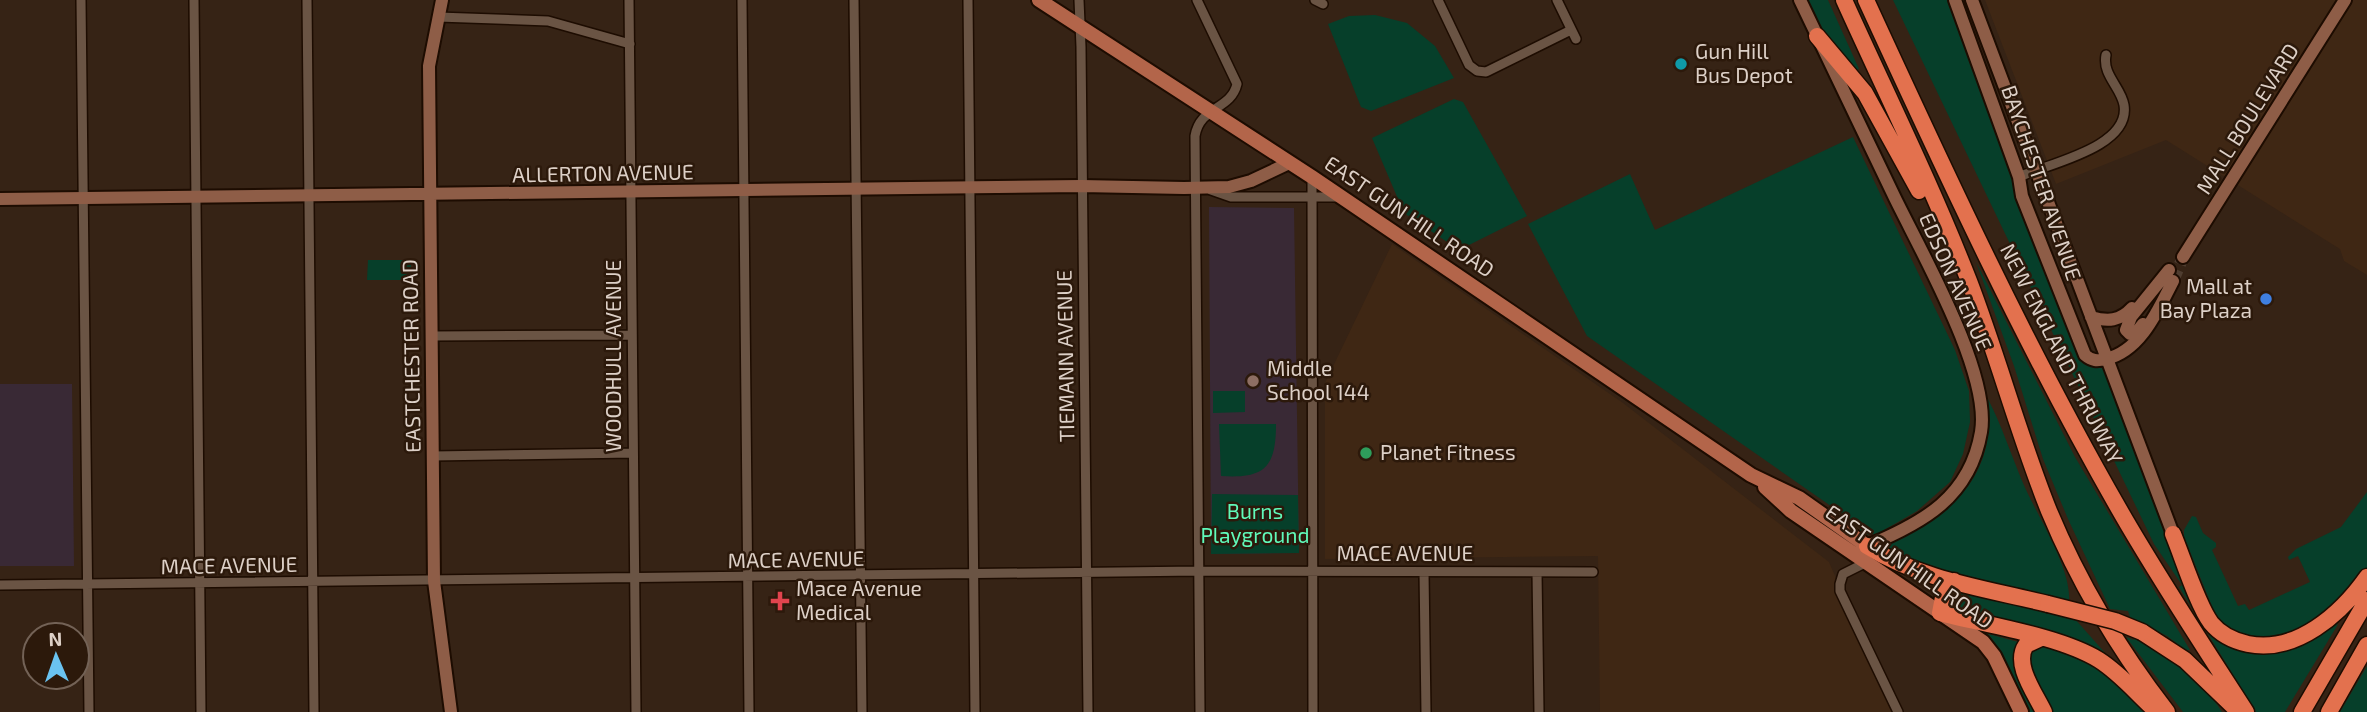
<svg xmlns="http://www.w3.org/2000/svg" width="2367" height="712" viewBox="0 0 2367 712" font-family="'Exo 2',sans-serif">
<rect width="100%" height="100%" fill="#362315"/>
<path fill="#3f2714" d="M1985,0h382v275l-23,-14 -4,-12 -174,-109 -110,44z
M1392,244l231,159 206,159 64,150h-293l-2,-156 -273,3v-176z"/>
<path fill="#392935" d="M1209,207l85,1 5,345 -88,1z
M0,384h72l2,182h-74z"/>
<path fill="#063f2a" d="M1808,0h20l31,69 -4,2 -32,-39z
M1893,0h54l132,353 26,13 103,266 29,18 34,3 23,-7 46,-30 -3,10 -52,86h-29l-77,-125 3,-2 -28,-41z
M1375,15l32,8 28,23 19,32 -83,33 -10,-4 -33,-83 21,-8z
M1454,99l9,3 64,114 -68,34 -55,-37 -32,-75z
M1853,137l102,213 14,41 1,31 -7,32 -13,28 -33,29 -38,22 -10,2 -10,-3 2,-5 -274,-191 -59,-112 102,-50 25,56z
M368,260h43v20h-44z
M1976,262l99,195 115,193h-5l-18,-14 -37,-19 -2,-6 -18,-2 -42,-90 -25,-60 -29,-93z
M1213,391h32v21l-32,1z
M1988,399c14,27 23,56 35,84 14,33 49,85 46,119 -61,-15 -126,-25 -182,-52l2,-1 -3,-5c49,-19 98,-55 102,-112 1,-11 0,-22 0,-33z
M1219,424h57c0,43 -11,55 -55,52z
M2367,492v77l-24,31 -37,29 -22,11h-27l-31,-12 -9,-9 -33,-82v-7l8,-14 4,1 7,16 13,10v4l-4,3 26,56 7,-2 4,6 61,-28 -12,-26 -9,4 -1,-3 8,-8 45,-22z
M1212,494l86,1 1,58 -88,1z
M1961,591l114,28 31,35 -150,-44 -6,-8 1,-6z
M1985,633l33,9 -4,20 23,50h-9c-12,-27 -23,-57 -43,-79z
M2134,636c33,20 68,42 88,76h-39l-57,-75 8,3z
M2036,646c49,6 77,30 109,66h-93l-25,-55 2,-7z
M2367,666v46h-27z"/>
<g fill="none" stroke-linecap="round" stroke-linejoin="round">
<path stroke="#4f3d30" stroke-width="12" stroke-dasharray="12 6" stroke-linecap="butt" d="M2173,281l10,-24"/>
<defs>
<path id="street" d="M81,0l8,712
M194,0l7,712
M307,0l7,712
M629,0l7,712
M742,0l7,712
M854,0l8,712
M968,0l7,712
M1079,0l2,47 7,665
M1197,0l40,84c-6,26 -37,22 -42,52l5,576
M1315,0l8,4
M1438,0l31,65 8,6 9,1 85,-42
M1557,0l19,39
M438,17l110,4 82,23
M1312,177l1,535
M2019,177c27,-13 112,-29 105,-72 -3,-18 -22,-30 -18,-50
M1211,190l20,7h109
M432,336l200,-1
M433,456l200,-3
M1865,563l-22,11 -3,10v7l58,121
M1424,572l2,140
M1537,572l2,140
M0,585l1199,-14 394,1"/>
<path id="secondary" d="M442,0l-13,66 5,515 17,131
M1800,0c31,65 63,131 94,196 27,56 97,177 87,236 -11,65 -58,91 -114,114
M1955,0l64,177 3,19 63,159c7,6 12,6 21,4 35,-8 52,-49 67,-78
M1972,0l201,534
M0,199l1081,-13 103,2 45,-1 22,-6 38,-18
M2183,257l162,-257
M2091,317c17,5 29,4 41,-9
M2143,324l-7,9 -6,1 -4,-4 5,-13 38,-47"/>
<path id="primary" d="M1039,0l273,177 439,298 48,23 68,48
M1765,487l26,24 192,131 11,14 27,56"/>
<path id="highway" d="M1844,0c42,93 88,186 125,281 29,76 50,155 80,230 30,72 70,139 118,201
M1866,0c79,172 159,345 253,509 40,70 84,136 127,203
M1817,36l48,57 54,98
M2173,534c10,24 24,70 38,89 9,11 23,18 37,21 48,10 93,-30 119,-67
M1867,546c53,34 121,43 181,58
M1954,581l-10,11 -4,21c46,12 120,23 159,47 22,14 37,33 56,50
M2142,632l43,28 52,50
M2041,638l-15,7c-13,19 9,48 18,67
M2302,712l65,-112
M2329,712l38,-67"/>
</defs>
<use href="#street" stroke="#1d0c01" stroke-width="12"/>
<use href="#secondary" stroke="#1d0c01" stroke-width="16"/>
<use href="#primary" stroke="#1d0c01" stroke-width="18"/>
<use href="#highway" stroke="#1d0c01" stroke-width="19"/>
<use href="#street" stroke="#6a5444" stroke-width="9"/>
<use href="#secondary" stroke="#8e5d47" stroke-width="12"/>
<use href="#primary" stroke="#b3654a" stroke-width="14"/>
<use href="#highway" stroke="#e3714e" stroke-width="16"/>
<defs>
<path id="highway-bridge" d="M2048,604l67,17 27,11"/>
</defs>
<use href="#highway-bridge" stroke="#1d0c01" stroke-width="19" stroke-linecap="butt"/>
<use href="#highway-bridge" stroke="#e3714e" stroke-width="16"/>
</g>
<circle fill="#0f9aa8" stroke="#2c190b" stroke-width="2.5" cx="1681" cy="64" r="7"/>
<circle fill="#3f7fe0" stroke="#2c190b" stroke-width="2.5" cx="2266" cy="299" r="7"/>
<circle fill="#8d6e63" stroke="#2c190b" stroke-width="2.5" cx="1253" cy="381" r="7"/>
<circle fill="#2e9e5b" stroke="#2c190b" stroke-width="2.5" cx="1366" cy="453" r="7"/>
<path fill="#e0444e" stroke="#2c190b" stroke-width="2.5" d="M776.5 590.5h7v7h7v7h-7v7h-7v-7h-7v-7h7z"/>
<g text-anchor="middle" stroke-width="5" stroke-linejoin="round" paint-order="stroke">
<g font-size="21" fill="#ddd0c7" stroke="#2c190b" text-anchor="start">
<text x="1695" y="59">Gun Hill<tspan x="1695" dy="24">Bus Depot</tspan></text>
<text x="2252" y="294" text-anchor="end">Mall at<tspan x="2252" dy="24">Bay Plaza</tspan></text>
<text x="1267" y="376">Middle<tspan x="1267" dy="24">School 144</tspan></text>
<text x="1380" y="460">Planet Fitness</text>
<text x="796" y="596">Mace Avenue<tspan x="796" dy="24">Medical</tspan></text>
</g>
<g font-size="21" fill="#ddd0c7" stroke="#2c190b">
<text transform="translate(2248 119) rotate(-58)" y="7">MALL BOULEVARD</text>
<text transform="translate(603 174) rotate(-1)" y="7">ALLERTON AVENUE</text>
<text transform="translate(2041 183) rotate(71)" y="7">BAYCHESTER AVENUE</text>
<text transform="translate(1409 217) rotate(34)" y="7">EAST GUN HILL ROAD</text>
<text transform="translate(1955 282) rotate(66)" y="7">EDSON AVENUE</text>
<text transform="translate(2061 354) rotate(63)" y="7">NEW ENGLAND THRUWAY</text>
<text transform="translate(412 356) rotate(-91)" y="7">EASTCHESTER ROAD</text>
<text transform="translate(614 356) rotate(-90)" y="7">WOODHULL AVENUE</text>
<text transform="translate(1066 356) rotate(-91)" y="7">TIEMANN AVENUE</text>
<text x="1405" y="561">MACE AVENUE</text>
<text transform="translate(796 560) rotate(-1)" y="7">MACE AVENUE</text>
<text transform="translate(229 566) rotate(-1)" y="7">MACE AVENUE</text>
<text transform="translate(1909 567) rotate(35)" y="7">EAST GUN HILL ROAD</text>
</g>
<g font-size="21" fill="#60faba" stroke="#2c190b">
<text x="1255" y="519">Burns<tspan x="1255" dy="24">Playground</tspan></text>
</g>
</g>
<g transform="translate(56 656) rotate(358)"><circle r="33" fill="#2c190b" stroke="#736256" stroke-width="2"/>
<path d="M0-5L12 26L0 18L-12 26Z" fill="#6ac3f1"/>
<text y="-10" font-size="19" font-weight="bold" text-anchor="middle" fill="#ddd0c7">N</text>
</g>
</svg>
